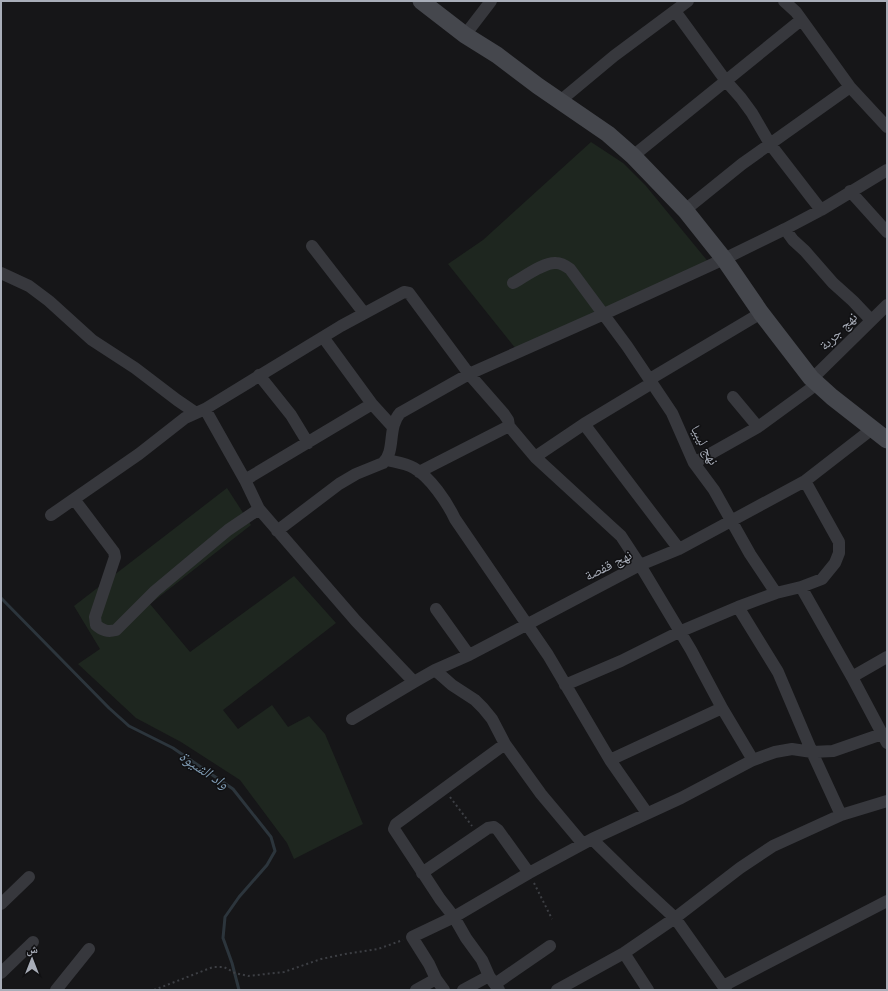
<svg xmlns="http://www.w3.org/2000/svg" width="888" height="991" viewBox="0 0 888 991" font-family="'Space Grotesk','Noto Naskh Arabic',sans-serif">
<rect width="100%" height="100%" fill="#161618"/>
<path fill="#1e261f" d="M591,142l32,21 23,23 64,78 -194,85 -68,-85 35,-24z
M227,488l24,37 -101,79 40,48 104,-76 42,47 -113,87 15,19 34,-24 16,22 21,-11 16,18 38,90 -69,35 -7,-16 -47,-63 -59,-38 -45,-24 -58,-54 22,-15 -26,-43z"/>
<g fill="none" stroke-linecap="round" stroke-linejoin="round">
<path stroke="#2c353c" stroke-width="3" d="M1,598l108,110 20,18 44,22 60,41 38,48 4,14 -8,14 -28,32 -14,20 -2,21 9,25 7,27"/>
<path stroke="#3d3f44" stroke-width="2" stroke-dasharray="2 3" stroke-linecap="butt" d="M450,797l22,29
M534,883l18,36
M154,990l59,-23h11l11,6 13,3 36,-4 37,-13 24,-5 33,-5 25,-9"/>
<path stroke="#37383d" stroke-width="12" d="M784,1l12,11 54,75 37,40
M675,11l51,70 15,17 11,15 18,31 51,66
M465,35l26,-34
M560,101l54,-45 74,-55
M633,156l168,-136
M850,191l37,41
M685,210l57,-46 108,-77
M785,229l8,11 12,11 28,32 20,18 18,19
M312,246l52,67
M1,273l28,13 20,15 43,39 43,28 42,32 19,13
M513,283c11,-6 31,-21 43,-20 5,0 10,3 14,6l57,77 45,67 22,50 20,27 36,64 26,39
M323,337l49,67 20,22
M259,375l32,40 17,28
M811,378l8,-6 68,-67
M650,379l111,-66
M733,397l25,30
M205,409l40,71 14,29 97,112 58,61
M584,424l95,125
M535,457l49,-33 68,-41
M387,460c8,2 18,3 27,8 16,9 33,34 41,51l93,136 62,105 37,53
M694,463l64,-36 59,-43
M419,472l90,-46
M245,480l127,-76
M74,499l40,53 1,5 -20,60 1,8c7,6 12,7 20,5l39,-39 73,-61 31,-21
M51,515l88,-61 46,-36 20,-9 136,-83 63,-34 5,1 60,81 35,40 4,6 1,6 26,31 86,79 19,29 51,85 31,58 31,52
M277,531l62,-47 17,-10 27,-11c13,-12 4,-35 17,-50l69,-39 135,-60 120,-55 61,-30 36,-19 66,-40
M801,587l51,90 35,66
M738,607l40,65 34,80 29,63
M436,609l33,46
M435,670l17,15 23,15 8,8 9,11 13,25 36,50 42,50
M852,677l35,-20
M565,685l56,-24 58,-29 59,-25 38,-14 25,-6 21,-8 13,-16 4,-10v-11l-34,-61
M352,719l62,-37 21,-12 34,-15 171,-90 39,-16 126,-68 67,-52
M610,760l112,-52
M592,839l42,41 41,38 51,72
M422,873l66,-45 6,-1 4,3 31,43
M1,904l28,-27
M624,953l24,37
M1,973l32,-31
M436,979l-7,-15 -17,-27 42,-20 75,-44 63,-34 89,-41 72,-38 22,-8 17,-3 20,3 21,-1 49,-17
M495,984l55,-38
M723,986l164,-85
M56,990l33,-41
M416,990l20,-11 8,11
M463,990l26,-14
M499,990l-10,-14 -7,-16 -16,-22 -12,-21 -14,-18 -46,-70 2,-5 109,-80
M557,990l67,-37 51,-35 65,-50 33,-22 68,-31 46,-14"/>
<path stroke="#45474d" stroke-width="17" d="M421,1l44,34 32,20 41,31 70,48 25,22 52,54 39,49 37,54 50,65 21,19 55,43"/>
</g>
<g text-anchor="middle" stroke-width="3" stroke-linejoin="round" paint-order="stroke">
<g font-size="14" fill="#a8adb8" stroke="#111113">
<text transform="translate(838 331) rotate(-45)" y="5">نهج جربة</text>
<text transform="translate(705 445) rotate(62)" y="5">نهج ليبيا</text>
<text transform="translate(608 565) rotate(-27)" y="5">نهج قفصة</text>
</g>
<g font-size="15" font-style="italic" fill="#7f9bb3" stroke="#111113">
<text transform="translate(204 770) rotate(34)" y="5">واد الشيوة</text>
</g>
</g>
<rect width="888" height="991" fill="none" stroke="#a8adb8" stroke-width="4"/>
<g transform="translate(32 959)" stroke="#111113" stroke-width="3" paint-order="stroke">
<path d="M0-3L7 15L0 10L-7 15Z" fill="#a8adb8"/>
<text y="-6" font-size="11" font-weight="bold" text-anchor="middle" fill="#a8adb8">ش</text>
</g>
</svg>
